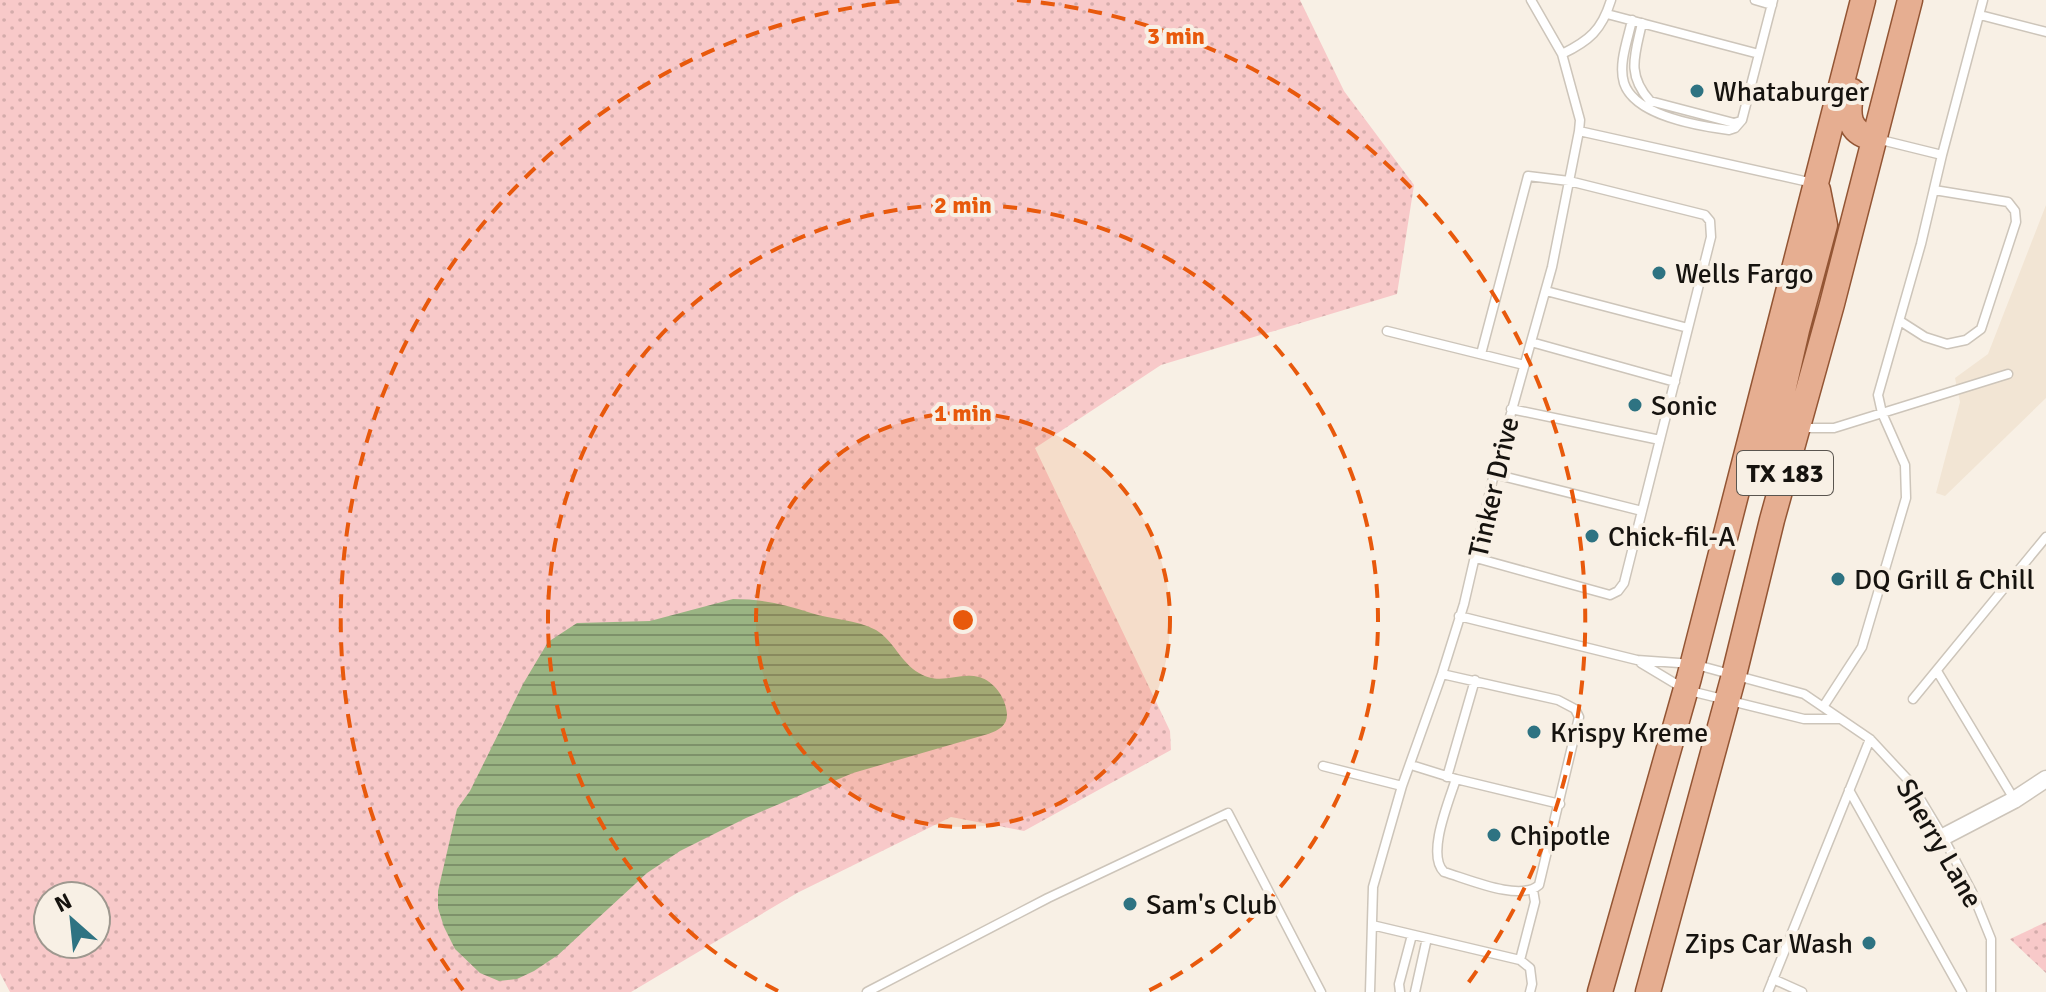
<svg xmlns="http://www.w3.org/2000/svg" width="2046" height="992" viewBox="0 0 2046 992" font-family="Signika,sans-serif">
<defs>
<pattern id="grass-dots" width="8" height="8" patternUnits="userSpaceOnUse" patternTransform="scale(2)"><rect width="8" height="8" fill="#f8c9c9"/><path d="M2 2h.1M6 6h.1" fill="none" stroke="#d4acab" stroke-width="1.8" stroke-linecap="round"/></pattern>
<pattern id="water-rules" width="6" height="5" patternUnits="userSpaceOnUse" patternTransform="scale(2)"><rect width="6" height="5" fill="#9ab483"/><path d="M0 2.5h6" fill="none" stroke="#7d916a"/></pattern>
</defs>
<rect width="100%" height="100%" fill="#f8f0e5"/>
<path fill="#f2e5d4" d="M2046,205v193l-101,98 -9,-3 24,-91 -5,-24 33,-24z"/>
<path fill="url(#grass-dots)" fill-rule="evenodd" d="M0,0h1300l44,91 70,94 -17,109 -236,71 -126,83 135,283 1,19 -147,81 -73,-14 -154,76 -166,99h-621l-10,-19zM48,896h48v48h-48z
M2046,922v51l-36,-34z"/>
<path fill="url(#water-rules)" d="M733,599c29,0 51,5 78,14 21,7 45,6 65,17 18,11 25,33 43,43 21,13 39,-1 60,4 15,4 27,21 28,37 0,12 -8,16 -19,20l-135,39 -107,45 -66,33 -33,22 -89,82 -24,16 -17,8 -18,2 -19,-8 -25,-24 -11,-22 -6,-19v-17l19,-82 13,-18 53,-107 25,-42 29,-19 73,-2z"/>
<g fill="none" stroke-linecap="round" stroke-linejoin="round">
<defs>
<path id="lane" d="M1755,0l17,5
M1607,14l152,40
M1980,15l66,17
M1632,20c-4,19 -14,44 -8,63 11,33 74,43 105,47l6,-2 7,-8 31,-120
M1642,23c-7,32 -16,51 8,78l84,22 7,-2
M1562,54c27,-13 40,-24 49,-54
M1579,131l234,52
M1942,155l41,-155
M1546,291l142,37
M1900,321l25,16 22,7 19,-4 15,-11 35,-107 -1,-11 -7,-9 -74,-12
M1387,331l137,34
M1531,342l144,40
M1481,354l47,-178 41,5 136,34 5,6 1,16 -69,274
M1511,409l149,31
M1802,428h32l174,-54
M1476,558l134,37 8,-4 6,-8 18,-72 -148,-37
M1459,616l178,44 56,4 111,30 66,45 40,43 33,55 29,55 19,47v53
M1641,663l45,27 118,29h36
M1937,671l77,128
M1913,699l133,-162
M1823,707l39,-60 44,-149 -1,-33 -23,-52 -4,-18 43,-151 21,-89 -65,-16
M1411,765l45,14c-7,22 -30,76 -12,93 24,7 76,30 95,13l40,-168 -4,-8 -17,-9 -116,-26
M1323,766l79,20
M1447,777l28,-97
M1456,779l104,25
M1849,790l113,202
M1372,925l148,35 10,8 2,16 -2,8
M1520,960l15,-58 -2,-12
M1773,979l29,13
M867,992l181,-94 180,-85 93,179
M1370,992l3,-105 29,-101 40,-112 22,-70 30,-130 58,-207 27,-136 1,-11 -18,-66 -31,-54
M1400,992l-1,-8 13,-49
M1415,992l12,-54
M1768,992l102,-253"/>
<path id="street" d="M1943,837l71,-37 32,-21"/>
<path id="primary" d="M1852,91c-5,22 -5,42 21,47
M1786,469l-13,-6 -4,-11 28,-122 28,-105 -7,-35
M1600,992l89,-314 174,-678
M1648,992l86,-317 38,-155 60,-216 78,-304"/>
</defs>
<use href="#lane" stroke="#cdc5ba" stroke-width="11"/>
<use href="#street" stroke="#cdc5ba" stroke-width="19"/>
<use href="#primary" stroke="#935534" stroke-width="27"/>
<use href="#lane" stroke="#fff" stroke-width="8"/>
<use href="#street" stroke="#fff" stroke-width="16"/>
<use href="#primary" stroke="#e6ae91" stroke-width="24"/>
</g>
<circle cx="963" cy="620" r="207" fill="#e8590c" fill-opacity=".12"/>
<g fill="none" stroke="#e8590c" stroke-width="4" stroke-dasharray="14 10">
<circle cx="963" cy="620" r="207"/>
<path d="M778 991A415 415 0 1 1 1148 991"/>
<path d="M463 990A622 622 0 0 1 909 0M1017 0A622 622 0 0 1 1463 990"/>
</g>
<g fill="#2e7382" stroke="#f8f0e5" stroke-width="3">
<circle cx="1697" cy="91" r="8"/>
<circle cx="1659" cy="273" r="8"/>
<circle cx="1635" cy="405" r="8"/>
<circle cx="1592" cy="536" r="8"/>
<circle cx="1838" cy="579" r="8"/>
<circle cx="1534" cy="732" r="8"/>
<circle cx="1494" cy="835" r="8"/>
<circle cx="1130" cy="904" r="8"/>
<circle cx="1869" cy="943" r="8"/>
</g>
<g text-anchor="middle" stroke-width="8" stroke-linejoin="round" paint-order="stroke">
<rect fill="#f8f0e5" stroke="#5a554f" stroke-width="2" x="1737" y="451" width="96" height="44" rx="6"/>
<g font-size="26" font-weight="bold" fill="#16130f">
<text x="1785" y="482">TX 183</text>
</g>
<g font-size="28" fill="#16130f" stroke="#f8f0e5" text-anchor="start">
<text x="1713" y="101">Whataburger</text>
<text x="1675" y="283">Wells Fargo</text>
<text x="1651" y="415">Sonic</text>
<text x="1608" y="546">Chick-fil-A</text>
<text x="1854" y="589">DQ Grill &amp; Chill</text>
<text x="1550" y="742">Krispy Kreme</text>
<text x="1510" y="845">Chipotle</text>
<text x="1146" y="914">Sam's Club</text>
<text x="1853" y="953" text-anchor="end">Zips Car Wash</text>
</g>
<g font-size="28" fill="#16130f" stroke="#f8f0e5">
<text transform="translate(1493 487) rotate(-77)" y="10">Tinker Drive</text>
<text transform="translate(1940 843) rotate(60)" y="10">Sherry Lane</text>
</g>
</g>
<circle cx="963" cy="620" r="12" fill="#e8590c" stroke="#f8f0e5" stroke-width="4"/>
<g font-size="24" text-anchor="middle" font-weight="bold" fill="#e8590c" stroke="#f8f0e5" stroke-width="8" stroke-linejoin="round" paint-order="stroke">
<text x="1176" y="44">3 min</text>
<text x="963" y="213">2 min</text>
<text x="963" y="421">1 min</text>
</g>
<g transform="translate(72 920) rotate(333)"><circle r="38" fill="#f8f0e5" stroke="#9e988f" stroke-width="2"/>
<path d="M0-6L14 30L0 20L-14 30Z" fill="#2e7382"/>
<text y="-12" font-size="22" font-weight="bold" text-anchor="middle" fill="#16130f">N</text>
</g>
</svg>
